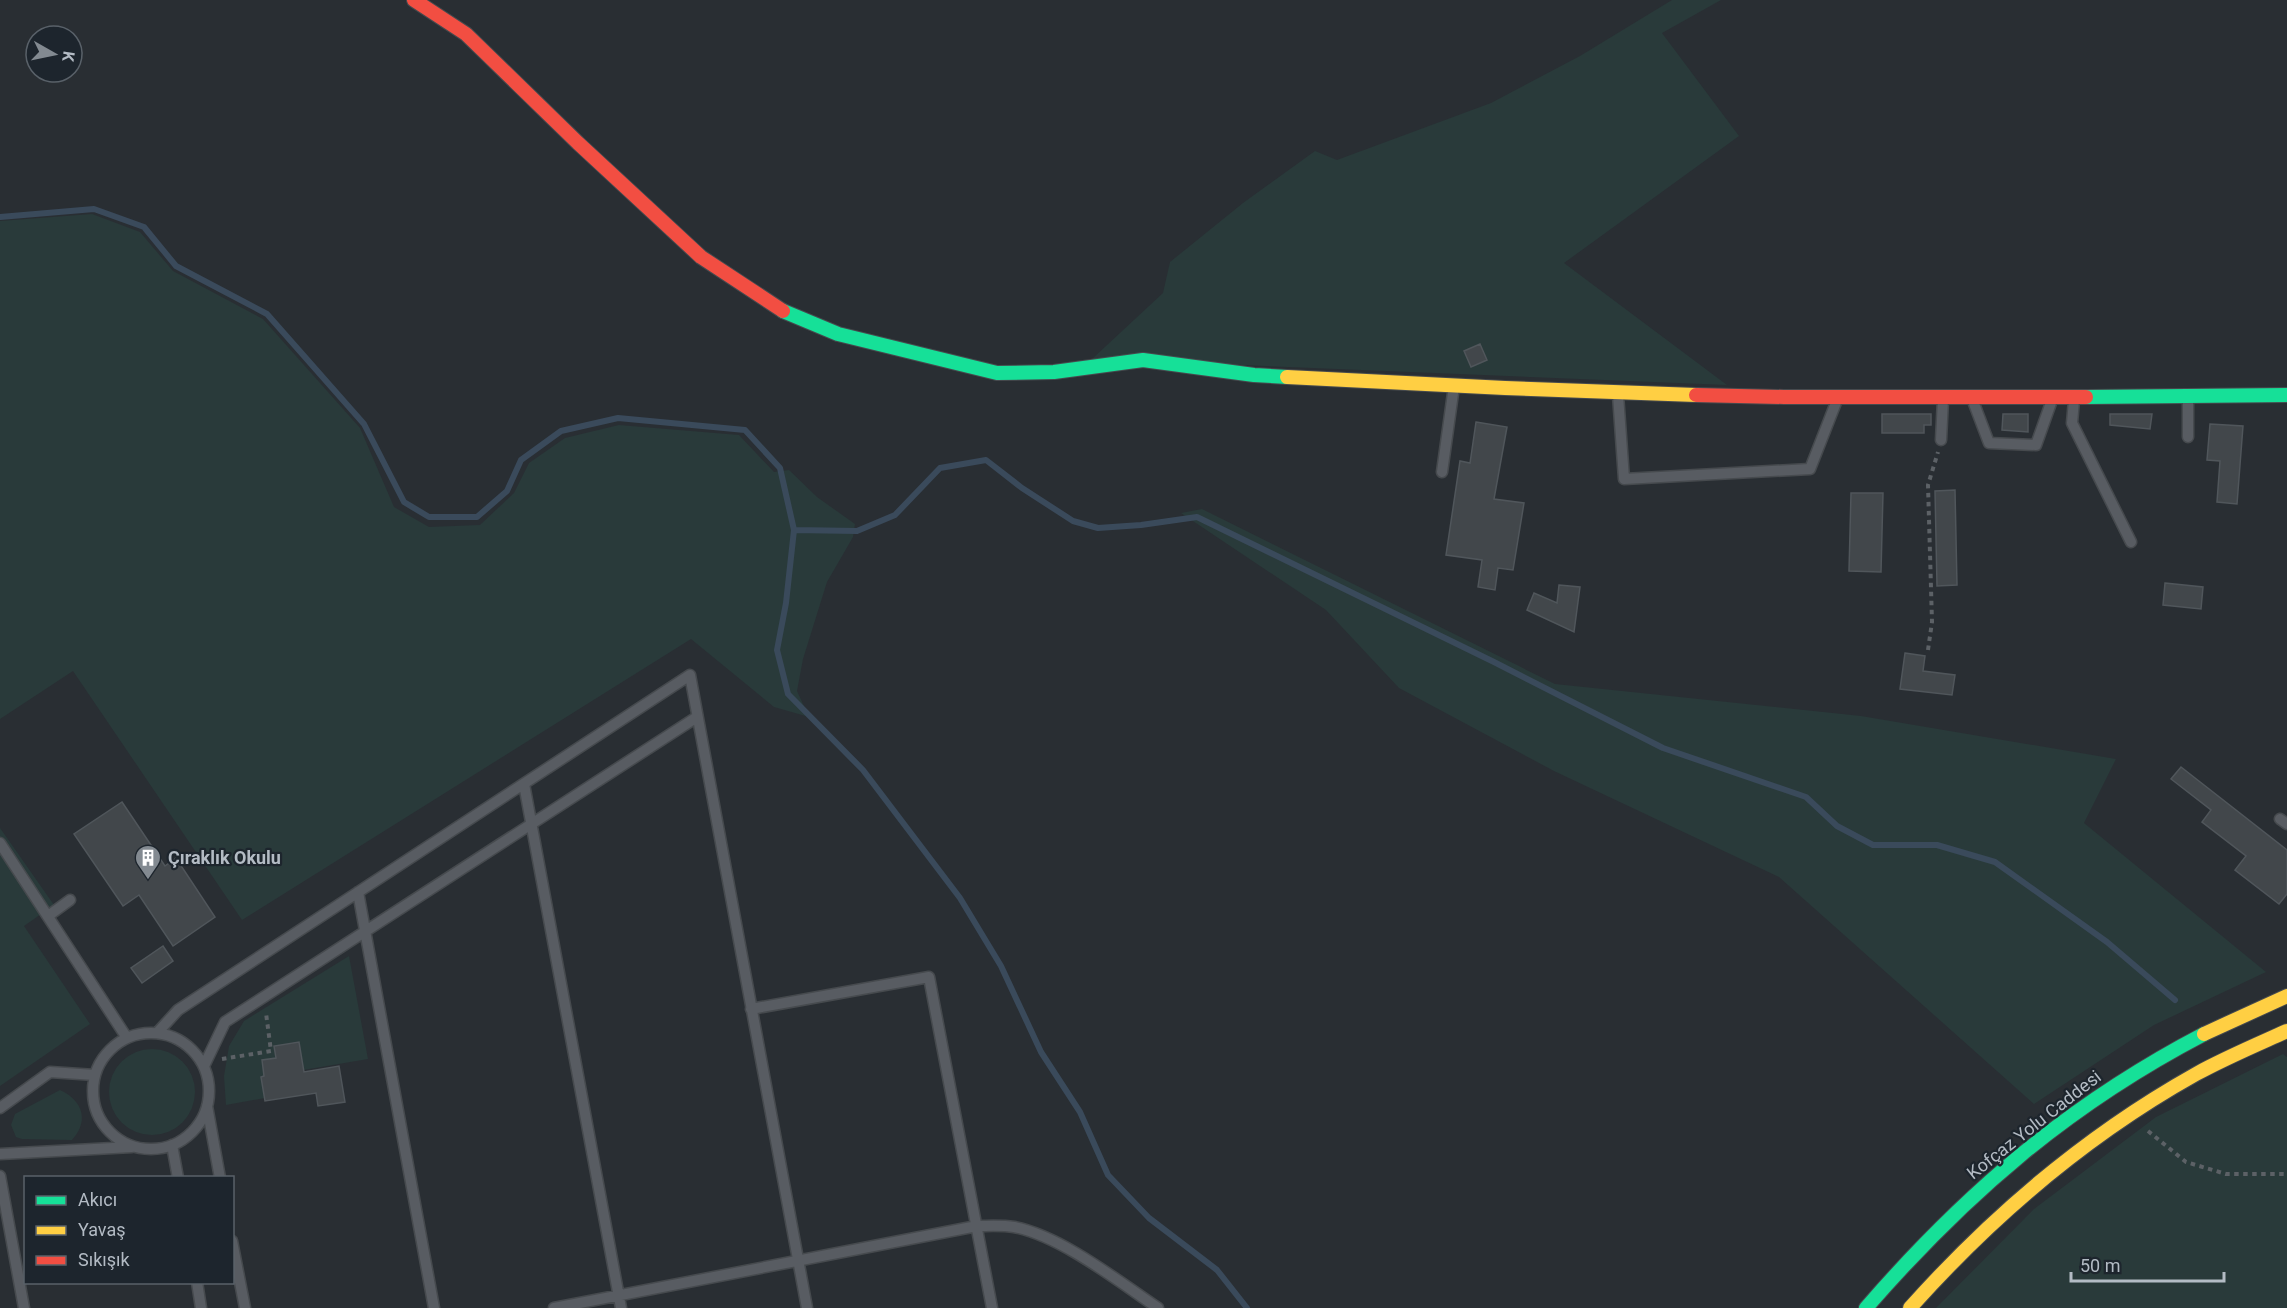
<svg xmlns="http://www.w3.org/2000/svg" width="2287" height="1308" viewBox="0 0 2287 1308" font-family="Roboto,sans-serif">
<rect width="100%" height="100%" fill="#292e33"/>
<path fill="#293a3a" d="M1672,0h49l-59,33 77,103 -175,127 163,122 -635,-26 71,-66 7,-31 73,-59 72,-52 22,9 154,-57 89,-47z
M92,214l48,18 33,39 90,48 97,109 34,79 35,20 51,-2 34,-32 15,-30 36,-25 54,-13 120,10 35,37 15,-2 28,27 38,27 -2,13 -26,45 -24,77 -6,32 12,26 -35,-10 -83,-68 -449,281 -169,-249 -73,48v-498z
M1202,509l353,175 306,32 255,43 -32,64 182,149 -112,53 -120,79 -255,-227 -225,-106 -155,-83 -73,-78 -145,-97z
M0,828l54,77 -30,21 66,98 -90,62z
M349,956l19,103 -106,18 3,21 -39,7 -2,-29 5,-30 15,-25z
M109 1092a43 43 0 1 1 86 0a43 43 0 1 1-86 0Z
M2283,1054l4,3v251h-351l98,-99 122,-92z
M60,1090c22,10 30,30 12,50l-50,-1 -6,-2 -5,-12 4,-11z"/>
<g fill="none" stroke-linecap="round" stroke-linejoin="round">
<path stroke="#3a4a5b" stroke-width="6" d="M0,217l94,-8 50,18 32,39 91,48 97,110 40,78 25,15h48l30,-26 14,-31 40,-29 57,-13 127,12 35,38 14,62 63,1 38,-16 45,-47 46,-8 36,28 51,33 25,7 43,-3 56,-8 297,145 169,86 143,49 31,29 36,19h64l58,17 112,80 68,58
M794,530l-8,73 -9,47 11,44 75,76 97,128 41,68 40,86 39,60 28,63 41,43 68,52 30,38"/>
</g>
<path fill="#42474b" stroke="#50565b" stroke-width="1.5" d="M1480,344l7,16 -16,7 -7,-16z
M1882,414h49v11h-7v8h-42z
M2003,414h25v18l-26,-2z
M2110,414h42l-2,15 -40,-4z
M1476,422l31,5 -13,72 30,4 -11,67 -15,-2 -3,22 -17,-3 4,-27 -36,-5 14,-94 10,2z
M2210,424l33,2 -6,78 -20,-2 3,-41 -13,-1z
M1955,490l2,95 -20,1 -2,-95z
M1851,493h32l-2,79 -32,-1z
M2165,583l38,4 -2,22 -38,-4z
M1559,585l21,2 -6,45 -47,-22 7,-17 23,10z
M1905,653l20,3 -2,15 32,4 -3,20 -52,-6z
M2181,767l106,83v44l-8,10 -44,-34 11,-14 -44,-34 9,-12 -40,-31z
M122,802l43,64 11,-8 39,59 -42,29 -34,-51 -16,11 -49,-72z
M163,946l10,15 -31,22 -11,-15z
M299,1042l5,30 35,-6 6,36 -27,4 -2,-13 -51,8 -4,-24 3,-1 -2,-16 14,-2 -2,-12z"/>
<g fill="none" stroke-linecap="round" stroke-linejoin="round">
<defs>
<path id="lane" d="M1618,395l6,84 186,-10 27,-69
M2074,400l-2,23 59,119
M1973,401l16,42 47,2 16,-45
M2188,437v-40
M1941,440l2,-41
M1442,472l12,-86
M524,784l97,524
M2280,819l7,5
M0,843l127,195
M358,892l76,416
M48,916l22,-16
M751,1009l178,-32 63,331
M157,1033l21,-23 512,-335 117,633
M93 1091a58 58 0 1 1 116 0a58 58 0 1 1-116 0Z
M204,1066l21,-44 472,-305
M207,1106l13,72
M0,1108l50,-36 45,3
M172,1145l6,33
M0,1154l132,-7
M0,1176l24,132
M232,1241l13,67
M197,1282l4,26
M554,1308l423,-82c11,0 25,-1 37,1 47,9 104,54 144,81"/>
<path id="fast" d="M783,311l55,23 159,39 57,-1 89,-12 111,15 33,2
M2086,397l201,-2
M1866,1308c100,-115 202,-203 338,-274"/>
<path id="slow" d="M1287,377l218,11 191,7
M2204,1034l83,-38
M1910,1308c83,-93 177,-173 286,-234 29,-16 60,-29 91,-43"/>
<path id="jam" d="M414,0l52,34 112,109 123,114 82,54
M1696,395l88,2h302"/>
</defs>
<use href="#lane" stroke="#464a4e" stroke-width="13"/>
<use href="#fast" stroke="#464a4e" stroke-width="16"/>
<use href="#slow" stroke="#464a4e" stroke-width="16"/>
<use href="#jam" stroke="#464a4e" stroke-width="16"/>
<path stroke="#5c6166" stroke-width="4" stroke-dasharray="4.5 4.5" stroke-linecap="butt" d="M1928,650l4,-28 -4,-137 10,-33
M222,1059l49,-8 -5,-38
M2148,1131l38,31 40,12h61"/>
<use href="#lane" stroke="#585c62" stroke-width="10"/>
<use href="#fast" stroke="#16e098" stroke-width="14"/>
<use href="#slow" stroke="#ffcf43" stroke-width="14"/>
<use href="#jam" stroke="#f24e42" stroke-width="14"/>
</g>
<defs>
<symbol id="building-pin" viewBox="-11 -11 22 30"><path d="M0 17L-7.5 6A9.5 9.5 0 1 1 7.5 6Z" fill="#838a91" stroke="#1d252d"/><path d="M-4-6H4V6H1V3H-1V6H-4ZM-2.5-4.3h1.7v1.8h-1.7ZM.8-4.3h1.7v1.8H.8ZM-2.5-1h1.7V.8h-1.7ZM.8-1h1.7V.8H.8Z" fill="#fff"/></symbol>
</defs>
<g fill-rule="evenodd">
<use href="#building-pin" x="133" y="843" width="30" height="40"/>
</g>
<g text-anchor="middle" stroke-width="4.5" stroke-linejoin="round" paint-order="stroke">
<g font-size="18" font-weight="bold" fill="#b3bbc4" stroke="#1d252d" text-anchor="start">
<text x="168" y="864">Çıraklık Okulu</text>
</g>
<g font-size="18" fill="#b3bbc4" stroke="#1d252d">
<text transform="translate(2034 1125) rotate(-38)" y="6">Kofçaz Yolu Caddesi</text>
</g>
</g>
<rect x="24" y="1176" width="210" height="108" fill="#1d252d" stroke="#596169" stroke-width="1.5"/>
<rect x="36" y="1196" width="30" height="9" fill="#16e098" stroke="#596169" stroke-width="1.5"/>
<text x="78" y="1206" font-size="18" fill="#b3bbc4">Akıcı</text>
<rect x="36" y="1226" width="30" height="9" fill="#ffcf43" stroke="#596169" stroke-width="1.5"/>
<text x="78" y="1236" font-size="18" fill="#b3bbc4">Yavaş</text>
<rect x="36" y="1256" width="30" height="9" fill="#f24e42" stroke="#596169" stroke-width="1.5"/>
<text x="78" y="1266" font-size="18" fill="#b3bbc4">Sıkışık</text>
<g transform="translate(54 54) rotate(99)"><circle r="28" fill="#1d252d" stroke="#596169" stroke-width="1.5"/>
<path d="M0-4.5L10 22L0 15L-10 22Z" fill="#838a91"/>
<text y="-9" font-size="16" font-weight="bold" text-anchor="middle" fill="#b3bbc4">K</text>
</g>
<path d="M2071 1272v9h153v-9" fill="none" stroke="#b3bbc4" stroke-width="3"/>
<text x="2080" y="1272" font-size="18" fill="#b3bbc4" stroke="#1d252d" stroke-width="4.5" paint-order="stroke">50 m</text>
</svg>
